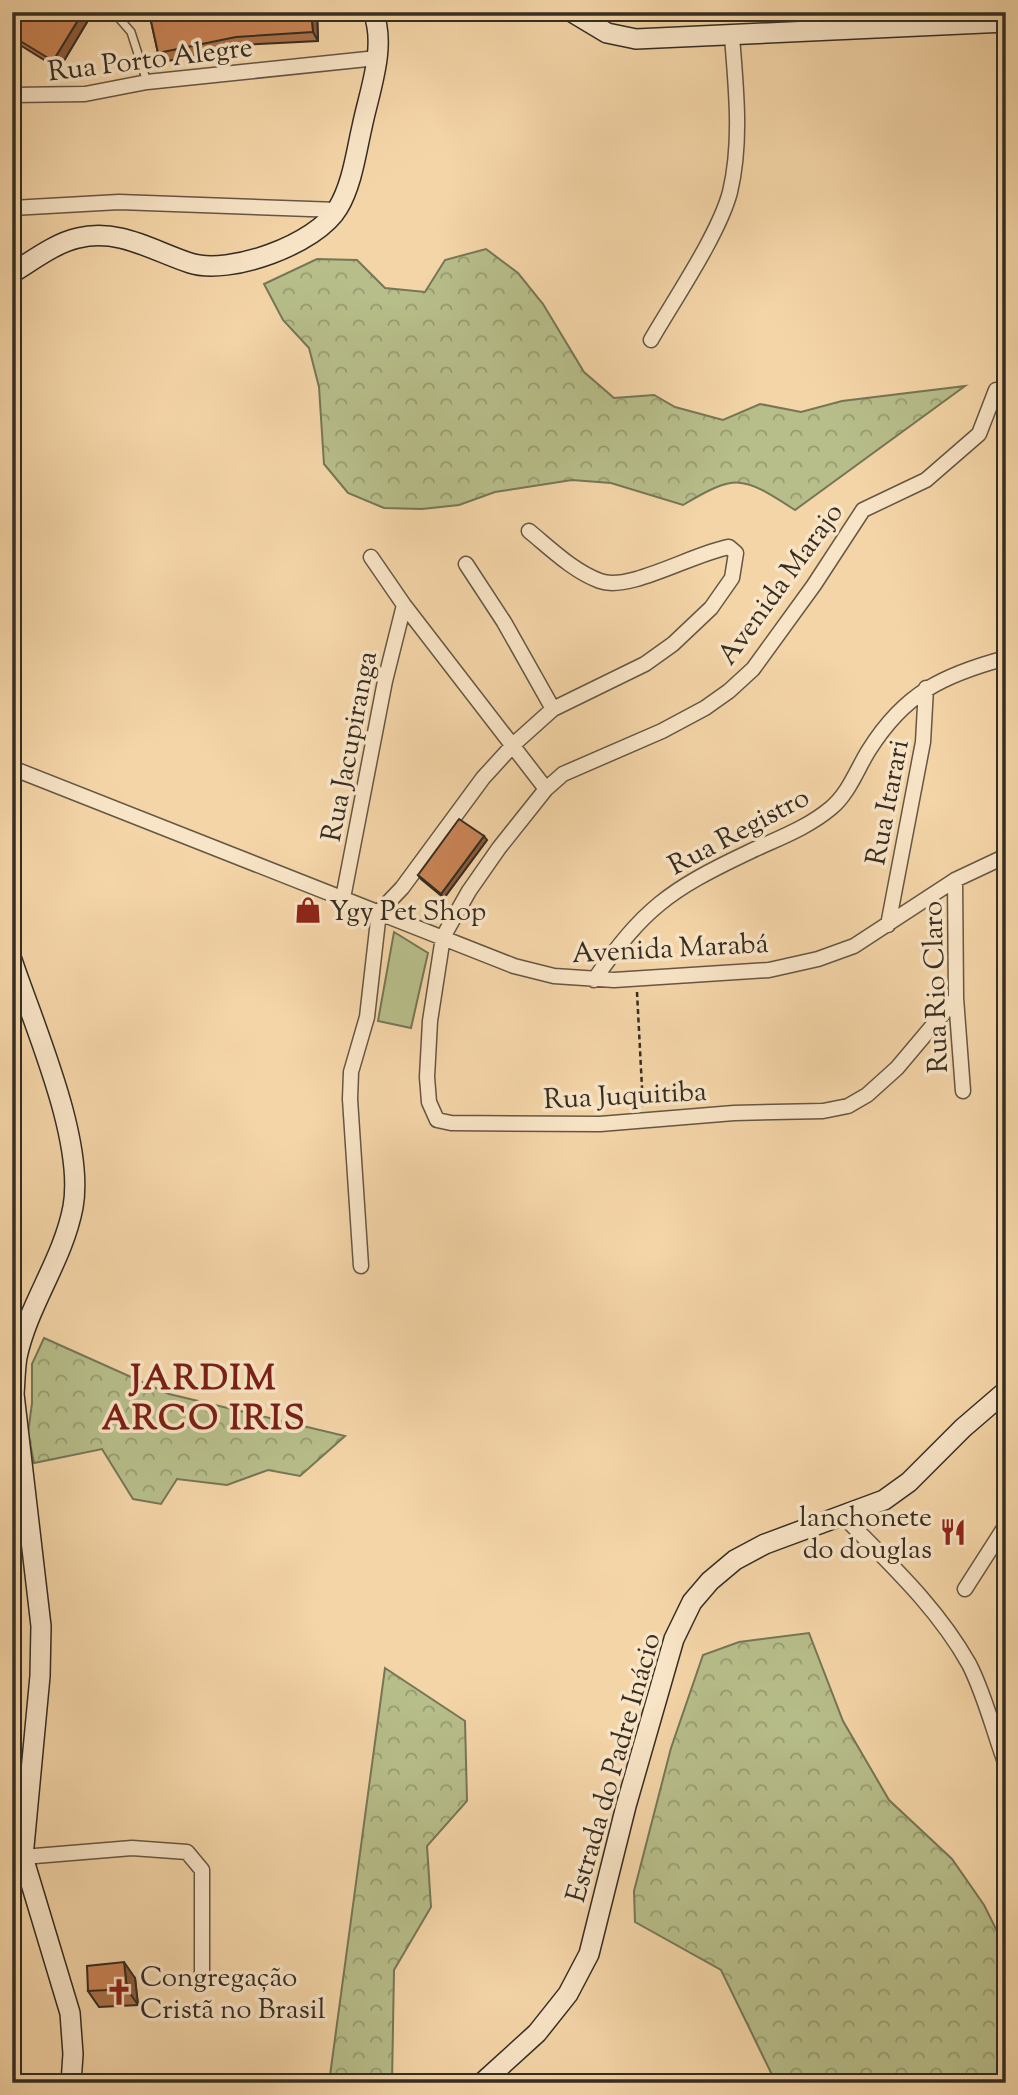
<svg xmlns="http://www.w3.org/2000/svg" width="1018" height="2095" viewBox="0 0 1018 2095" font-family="'Sorts Mill Goudy',serif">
<defs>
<pattern id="forest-crowns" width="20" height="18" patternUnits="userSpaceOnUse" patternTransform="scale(1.75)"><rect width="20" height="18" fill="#b7be8a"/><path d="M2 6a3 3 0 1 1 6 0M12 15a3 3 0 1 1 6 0" fill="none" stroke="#969b70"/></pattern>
</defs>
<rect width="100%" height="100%" fill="#f4d5a7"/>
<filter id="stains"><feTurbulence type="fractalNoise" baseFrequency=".00286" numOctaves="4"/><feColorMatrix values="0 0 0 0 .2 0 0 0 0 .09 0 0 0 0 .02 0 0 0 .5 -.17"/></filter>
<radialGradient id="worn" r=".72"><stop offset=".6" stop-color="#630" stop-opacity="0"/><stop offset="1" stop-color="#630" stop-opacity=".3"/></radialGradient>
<path fill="#b7be8a" stroke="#767656" stroke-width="2" d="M394,932l34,21 -17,75 -33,-7z"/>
<path fill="url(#forest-crowns)" stroke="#767656" stroke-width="2" d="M486,249l32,24 25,31 41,68 30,26 40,-3 21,12 48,13 37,-16 41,8 41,-11 123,-15 -170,124c-52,-33 -57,-38 -112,-5l-72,-22 -39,-3 -77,12 -36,13 -37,4 -38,-1 -36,-15 -24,-29 -5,-77 -10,-39 -26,-28 -19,-36 53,-25 40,1 28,28 40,4 20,-32z
M44,1338l125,56 176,42 -45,40 -32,-6 -41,15 -50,-6 -16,25 -28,-5 -31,-50 -68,14 -6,-30 4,-30v-39z
M809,1633l34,88 46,79 63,59 32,46 22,44v134h-230l-55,-113 -86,-48 -1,-31 37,-143 32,-93 36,-13z
M385,1668l80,53 2,80 -40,45 4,61 -37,63 -2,113h-63z"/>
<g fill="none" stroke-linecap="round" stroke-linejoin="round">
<defs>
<path id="lane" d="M118,17l13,15 16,50"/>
<path id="street" d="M12,95l73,-1 62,-12 230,-24
M12,208l107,-6 219,8
M651,340c23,-40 68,-106 79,-148 12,-50 6,-104 2,-155
M371,557l33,48 142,184
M466,564l38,58 49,87
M12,768l502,198 40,10 60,4 155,-10 49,-11 36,-13 101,-66 51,-24
M955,880l1,118 7,93
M343,898l42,-217 19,-76
M888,925l35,-183 3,-54
M594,980c49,-71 75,-90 153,-127 29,-14 59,-24 84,-45 18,-15 26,-39 38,-58 36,-57 74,-75 137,-92
M956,998l-59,70 -30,27 -19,11 -25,5 -89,2 -134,11 -149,-1 -14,-3 -8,-18 -2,-25 3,-56 13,-84 26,-46 30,-43 47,-59 17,-15 99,-43 43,-23 24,-17 24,-22 61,-84 49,-75 63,-30 53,-46 17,-44
M361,1266l-11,-167 1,-27 16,-55 12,-105 23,-24 81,-110 31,-34 39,-35 92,-45 28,-20 38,-36 21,-30 4,-25 -7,-6c-35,6 -100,45 -129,34 -27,-10 -49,-32 -71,-50
M844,1517c46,47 93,90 125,147 16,31 25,69 37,101
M965,1589l41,-64
M23,1857l109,-9 55,4 15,18v111"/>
<path id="secondary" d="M572,12l35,21 29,6 370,-17
M12,273c20,-12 43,-30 66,-35 41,-10 75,13 112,25 39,13 127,-19 148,-55 14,-23 18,-55 24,-81 7,-35 25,-80 11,-115
M12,960c22,66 73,180 61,247 -10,53 -45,98 -56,150 -2,12 -2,25 -3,37l27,232 -1,50 -17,181 47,156 3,41 -2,29
M482,2083l55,-50 31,-39 21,-40 37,-148 48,-167 18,-37 18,-21 25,-21 30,-16 119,-44 25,-18 54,-54 43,-37"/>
</defs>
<use href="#lane" stroke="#655744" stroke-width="10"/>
<use href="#street" stroke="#655744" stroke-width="17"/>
<use href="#secondary" stroke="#352d23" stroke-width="22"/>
<path stroke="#352d23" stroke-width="2.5" stroke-dasharray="5 3.5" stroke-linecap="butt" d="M637,992l6,115"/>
<use href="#lane" stroke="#f8e4c6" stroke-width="7"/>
<use href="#street" stroke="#f8e4c6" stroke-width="14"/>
<use href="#secondary" stroke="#f8e4c6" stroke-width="19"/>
</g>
<path fill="#ae7249" stroke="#352d23" stroke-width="2" d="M12,12h81l-34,57 -47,-29z
M149,12h168l1,29 -76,4 -79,17 -5,-9z
M487,840l-43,58 -23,-19 -3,-4z
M135,1978l3,27 -39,2 -11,-16z"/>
<path fill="#8d5c3c" stroke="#352d23" stroke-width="2" d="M83,12h10l-34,57 -6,-8z
M311,12h6l1,29 -5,-9z
M484,836l3,4 -43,58 -3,-4z
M124,1962l11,16 3,27 -11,-16z"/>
<path fill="#ca8455" stroke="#352d23" stroke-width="2" d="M12,12h71l-30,49 -41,-25z
M149,12h162l2,20 -77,5 -78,16z
M459,819l25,17 -43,58 -23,-19z
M124,1962l3,27 -39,2 -1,-25z"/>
<defs>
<symbol id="shop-bare" viewBox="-9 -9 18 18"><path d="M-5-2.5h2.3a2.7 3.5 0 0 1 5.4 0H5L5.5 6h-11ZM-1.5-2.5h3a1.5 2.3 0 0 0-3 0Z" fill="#8f2418" stroke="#f8e4c6" stroke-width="2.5" paint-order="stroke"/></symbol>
<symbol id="restaurant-bare" viewBox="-9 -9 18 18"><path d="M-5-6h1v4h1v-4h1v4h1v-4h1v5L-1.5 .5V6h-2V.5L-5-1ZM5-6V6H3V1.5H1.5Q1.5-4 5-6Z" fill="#8f2418" stroke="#f8e4c6" stroke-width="2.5" paint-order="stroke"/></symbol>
<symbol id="church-bare" viewBox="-9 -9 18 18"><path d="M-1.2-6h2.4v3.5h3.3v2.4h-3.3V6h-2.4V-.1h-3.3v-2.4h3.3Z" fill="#8f2418" stroke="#f8e4c6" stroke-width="2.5" paint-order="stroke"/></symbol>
</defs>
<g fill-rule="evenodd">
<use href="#shop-bare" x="289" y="891" width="38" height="38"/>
<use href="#restaurant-bare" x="934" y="1513" width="38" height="38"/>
<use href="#church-bare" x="100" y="1973" width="38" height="38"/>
</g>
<g text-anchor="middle" stroke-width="7" stroke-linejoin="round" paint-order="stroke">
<g font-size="28" fill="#352d23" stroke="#f8e4c6">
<text transform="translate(150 58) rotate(-7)" y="10">Rua Porto Alegre</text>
<text transform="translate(779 583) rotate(-54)" y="10">Avenida Marajo</text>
<text transform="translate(348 746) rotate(-79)" y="10">Rua Jacupiranga</text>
<text transform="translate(886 802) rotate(-79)" y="10">Rua Itarari</text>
<text transform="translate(738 830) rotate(-28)" y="10">Rua Registro</text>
<text transform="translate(670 947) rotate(-3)" y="10">Avenida Marabá</text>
<text transform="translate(934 987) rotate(-92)" y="10">Rua Rio Claro</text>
<text transform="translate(625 1094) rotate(-3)" y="10">Rua Juquitiba</text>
<text transform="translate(612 1767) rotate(-74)" y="10">Estrada do Padre Inácio</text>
</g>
<g font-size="28" fill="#352d23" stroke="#f8e4c6" text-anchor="start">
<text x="329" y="920">Ygy Pet Shop</text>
<text x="932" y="1526" text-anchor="end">lanchonete<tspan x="932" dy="32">do douglas</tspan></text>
<text x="140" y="1986">Congregação<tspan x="140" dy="32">Cristã no Brasil</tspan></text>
</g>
<g font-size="35" font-weight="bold" letter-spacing="2" fill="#7a1f14" stroke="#f8e4c6">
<text x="204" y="1389">JARDIM<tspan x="204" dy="40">ARCO IRIS</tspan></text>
</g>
</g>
<rect width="1018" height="2095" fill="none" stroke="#f4d5a7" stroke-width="42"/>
<rect x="14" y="14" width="990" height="2067" fill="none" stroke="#352d23" stroke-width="3.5"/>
<rect x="21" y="21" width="976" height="2053" fill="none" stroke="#352d23" stroke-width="2"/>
<rect width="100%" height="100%" filter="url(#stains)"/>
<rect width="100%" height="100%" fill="url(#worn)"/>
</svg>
